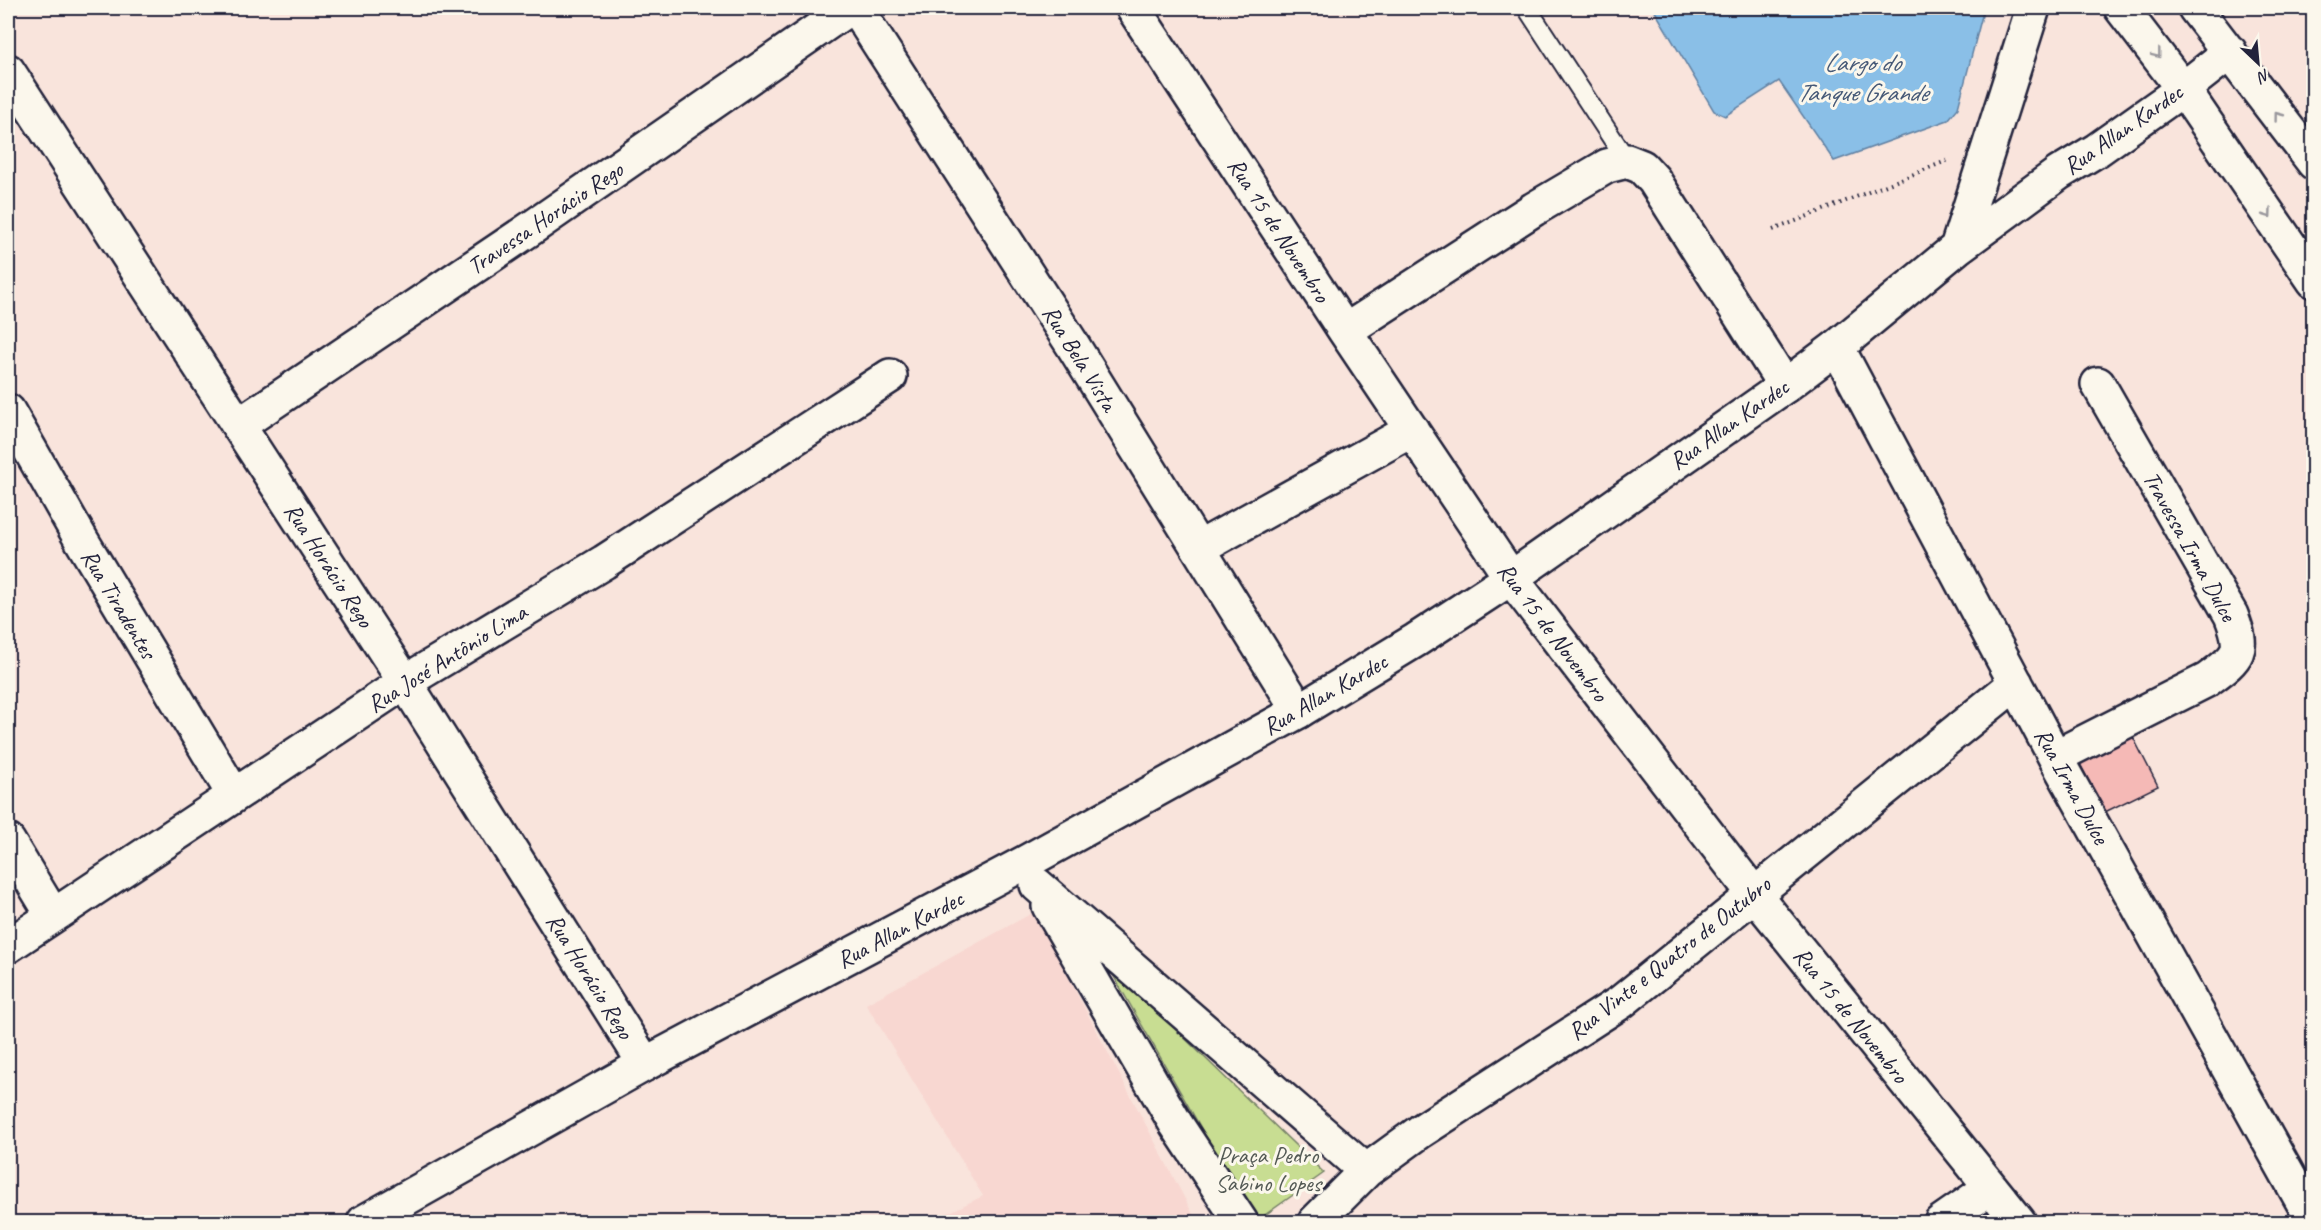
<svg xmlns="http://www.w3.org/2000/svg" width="2321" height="1230" viewBox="0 0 2321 1230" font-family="Caveat,sans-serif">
<rect width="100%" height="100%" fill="#f9e4dc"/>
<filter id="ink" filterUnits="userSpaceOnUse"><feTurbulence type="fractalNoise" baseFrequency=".0167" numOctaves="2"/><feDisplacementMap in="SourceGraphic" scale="12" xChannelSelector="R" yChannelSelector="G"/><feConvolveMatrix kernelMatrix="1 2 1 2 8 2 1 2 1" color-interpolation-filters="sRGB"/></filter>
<g filter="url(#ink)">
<path fill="#f8d7d1" d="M1034,912l163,310h-268l54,-26 -117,-192z"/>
<path fill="#c8dd92" stroke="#758066" stroke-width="1.5" d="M1105,961l219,212 -69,49z"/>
<path fill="#8abfe7" stroke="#6080a2" stroke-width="1.5" d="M1653,8h331l-26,100 -10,12 -114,41 -55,-80 -54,35 -11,-5z"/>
<path fill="#f5b9b6" stroke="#22223b" stroke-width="1.5" d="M2132,735l26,51 -53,26 -26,-50z"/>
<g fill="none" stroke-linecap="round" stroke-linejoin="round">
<defs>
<path id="lane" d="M1527,8l100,153"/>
<path id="street" d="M856,8l216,336 227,367
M1133,8l212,323 166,247 243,316 265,328
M8,71l397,611 240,382
M1345,331l189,-122 73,-43 20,-5 15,6 12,13 131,206
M1837,347l218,410 259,465
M8,411l74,130 152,254
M239,425l294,-198 316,-219
M1199,548l213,-118
M2055,757l152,-77c31,-23 39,-27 24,-65l-133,-231
M8,841l44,73
M1037,885l329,286
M1049,906l127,218 65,98
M8,946l397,-264 199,-120 286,-186
M1315,1222l51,-51 55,-40 200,-129 395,-319
M1941,1222l49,-34"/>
<path id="secondary" d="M2121,8l62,81 131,192
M2195,8l119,155
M1957,248l102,-75 38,-23 86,-61 47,-37
M364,1222l281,-158 381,-202 273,-151 117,-71 95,-62 274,-192 52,-39 120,-99 76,-240"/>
</defs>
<use href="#lane" stroke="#22223b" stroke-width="22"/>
<use href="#street" stroke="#22223b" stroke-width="38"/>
<use href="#secondary" stroke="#22223b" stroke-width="38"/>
<path stroke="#22223b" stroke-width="4" stroke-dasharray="1.5 4.5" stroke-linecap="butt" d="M1773,230l176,-70"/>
<use href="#lane" stroke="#fbf7ec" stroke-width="18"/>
<use href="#street" stroke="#fbf7ec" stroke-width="33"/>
<use href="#secondary" stroke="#fbf7ec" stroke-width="33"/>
</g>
<defs><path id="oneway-chevron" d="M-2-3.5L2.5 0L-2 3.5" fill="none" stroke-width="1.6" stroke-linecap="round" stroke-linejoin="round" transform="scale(1.5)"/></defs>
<g stroke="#99979c">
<use href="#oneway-chevron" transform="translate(2157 54) rotate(52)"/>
<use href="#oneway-chevron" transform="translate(2278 116) rotate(-127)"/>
<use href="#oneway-chevron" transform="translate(2268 214) rotate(54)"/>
</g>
</g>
<g text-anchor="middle" stroke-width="6" stroke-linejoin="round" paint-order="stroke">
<g font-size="24" fill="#22223b" stroke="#fbf7ec">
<text transform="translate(2123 129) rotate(-35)" y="8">Rua Allan Kardec</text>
<text transform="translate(545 218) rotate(-34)" y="8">Travessa Horácio Rego</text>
<text transform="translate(1279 230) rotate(57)" y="8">Rua 15 de Novembro</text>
<text transform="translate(1080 358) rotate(58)" y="8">Rua Bela Vista</text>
<text transform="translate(1729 424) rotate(-35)" y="8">Rua Allan Kardec</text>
<text transform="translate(2190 546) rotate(61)" y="8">Travessa Irma Dulce</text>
<text transform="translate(329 565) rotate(57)" y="8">Rua Horácio Rego</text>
<text transform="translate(119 604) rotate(59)" y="8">Rua Tiradentes</text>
<text transform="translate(1553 632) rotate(53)" y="8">Rua 15 de Novembro</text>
<text transform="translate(447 658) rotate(-32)" y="8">Rua José Antônio Lima</text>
<text transform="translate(1325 694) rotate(-30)" y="8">Rua Allan Kardec</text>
<text transform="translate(2072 786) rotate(61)" y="8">Rua Irma Dulce</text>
<text transform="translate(900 929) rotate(-28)" y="8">Rua Allan Kardec</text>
<text transform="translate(1669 958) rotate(-38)" y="8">Rua Vinte e Quatro de Outubro</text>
<text transform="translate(590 976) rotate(58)" y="8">Rua Horácio Rego</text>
<text transform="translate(1851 1015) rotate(51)" y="8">Rua 15 de Novembro</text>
</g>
<g font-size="24" fill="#545a55" stroke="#fbf7ec">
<text x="1268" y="1163">Praça Pedro<tspan x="1268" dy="28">Sabino Lopes</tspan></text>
</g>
<g font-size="26" font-style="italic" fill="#465977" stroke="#fbf7ec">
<text x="1862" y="71">Largo do<tspan x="1862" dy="30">Tanque Grande</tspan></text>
</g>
</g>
<rect width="2321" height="1230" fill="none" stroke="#fbf7ec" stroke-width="30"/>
<rect x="15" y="15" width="2291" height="1200" fill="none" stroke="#22223b" stroke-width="2" filter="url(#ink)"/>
<g transform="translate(2258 63) rotate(154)" stroke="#fbf7ec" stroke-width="4.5" paint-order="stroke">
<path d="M0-4.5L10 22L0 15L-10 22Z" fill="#22223b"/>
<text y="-9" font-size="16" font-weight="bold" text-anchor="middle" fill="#22223b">N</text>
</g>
</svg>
